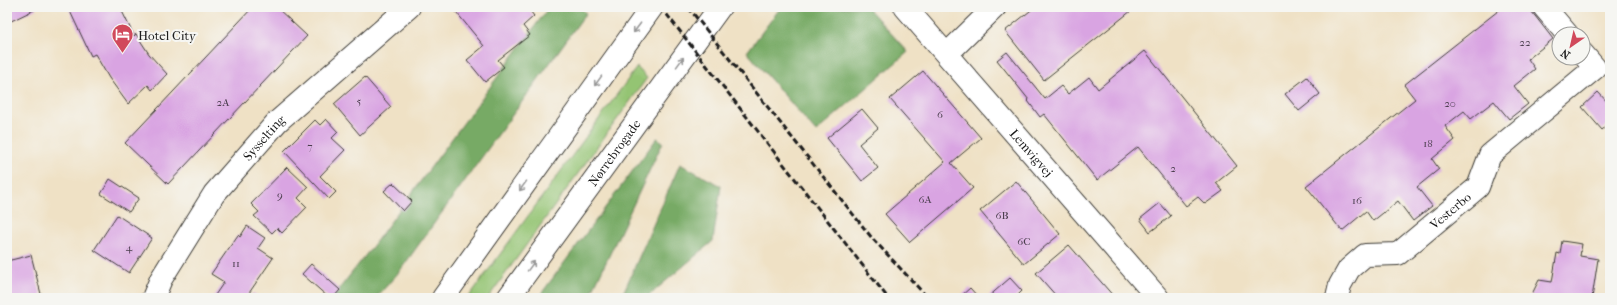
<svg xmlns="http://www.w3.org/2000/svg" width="1617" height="305" viewBox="0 0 1617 305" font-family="'IM FELL French Canon',serif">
<rect width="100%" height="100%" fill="#f6f6f2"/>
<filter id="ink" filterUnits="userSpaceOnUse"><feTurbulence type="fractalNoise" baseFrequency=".025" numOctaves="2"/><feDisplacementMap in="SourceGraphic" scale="8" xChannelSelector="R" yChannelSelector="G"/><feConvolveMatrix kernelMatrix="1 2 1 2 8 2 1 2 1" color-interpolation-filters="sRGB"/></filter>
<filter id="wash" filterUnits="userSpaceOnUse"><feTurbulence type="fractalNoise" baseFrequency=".012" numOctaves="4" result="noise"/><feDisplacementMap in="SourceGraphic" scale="16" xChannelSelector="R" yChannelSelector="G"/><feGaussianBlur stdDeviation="0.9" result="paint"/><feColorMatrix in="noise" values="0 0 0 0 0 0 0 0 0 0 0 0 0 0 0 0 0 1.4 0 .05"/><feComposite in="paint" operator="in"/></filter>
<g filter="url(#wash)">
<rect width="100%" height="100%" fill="#efe1c5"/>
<path fill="#94c473" stroke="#587048" d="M637,67l10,11 -159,220h-20z"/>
<path fill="#77aa65" stroke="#4a6340" d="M549,7h31l6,6 -187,259 -23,26h-44l40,-51z
M781,7h86l41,45 -92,80 -69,-80z
M657,138l6,4 -74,156h-51z
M680,164l41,22 -8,55 -67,57h-25z"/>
<g id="blocks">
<path fill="#d9a4e2" d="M7,7h28l1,2 -29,14z
M68,7h52l14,29 2,-2 13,20 18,20 -15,16 -4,-5 -20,19 -19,-26 -14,-24 -4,2z
M253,7h23l31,29 -139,148 -43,-41z
M452,7h75l7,9 -11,10 7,9 -32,25 6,7 -19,15 -18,-22 17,-14z
M1035,7h101l-92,73 -39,-49z
M1503,7h25l25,32 -25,20 7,10 -21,17 14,18 -19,15 -15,-18 -23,18 -7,-8 -19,15 10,14 -23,19 7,10 -22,18 15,19 -19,15 -15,-20 -25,20 -7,-10 -24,20 -36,-45 109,-87 -11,-14z
M1145,51l92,115 -21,17 7,8 -18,13 -7,-7 -12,9 -48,-59 -41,33 -53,-66 -4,3 -12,-16 1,-1 -32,-40 10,-8 38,47 16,-13 7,8 21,-17 9,12z
M923,71l58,67 -30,25 22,25 -63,54 -25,-28 60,-52 -55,-63z
M365,77l26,30 -31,28 -26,-31z
M1307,77l13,17 -21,17 -14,-17z
M1598,92l12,13v18l-8,7 -20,-23z
M862,109l16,19 -19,16 19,24 -16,13 -35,-43z
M326,119l12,13 -6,6 13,12 -25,26 16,16 -7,7 -45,-48 31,-31 5,5z
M287,167l21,20 -10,11 9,9 -25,26 -5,-5 -5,5 -18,-17 5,-4 -8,-8z
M110,179l29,19 -10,14 -28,-18z
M1016,181l44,53 -36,30 -44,-53z
M393,183l19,18 -9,10 -19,-20z
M1160,203l11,13 -21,16 -10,-13z
M117,215l35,23 -23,35 -35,-23z
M247,226l18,12 -7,10 15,10 -26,38 3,1 3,-4 7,5h-47l11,-16 -13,-8 27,-39 2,2z
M1562,241l20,3 -2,12 18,3 -6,39h-62l9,-18 13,2 5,-29 3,1z
M1069,245l46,53h-57l-22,-25z
M31,255l11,43h-35v-37z
M311,264l29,26 -7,8h-4l-27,-24z
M1010,278l12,13 -7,7h-28z
M970,288l9,10h-17l-1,-2z"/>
</g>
</g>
<g filter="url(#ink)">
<use href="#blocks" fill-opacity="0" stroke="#3c3a35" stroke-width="1"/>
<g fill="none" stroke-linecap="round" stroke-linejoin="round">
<defs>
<g id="minor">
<path id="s1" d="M905,7l253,291"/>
<path d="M1544,7l23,27"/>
<path d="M947,54l48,-47"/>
<path id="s2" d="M153,298l8,-19 53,-85 63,-72 132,-115"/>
<path d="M443,298l209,-291"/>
<path id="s3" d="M508,298l212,-291"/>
<path id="s4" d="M1337,298l3,-13 9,-16 16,-14 33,-1 80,-67 12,-32 105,-87 -12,-14"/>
</g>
</defs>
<use href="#minor" stroke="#3c3a35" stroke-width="24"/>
<use href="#minor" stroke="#fff" stroke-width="22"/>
<path stroke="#1c1c1c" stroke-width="3" stroke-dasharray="6 3" stroke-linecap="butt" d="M661,7l227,291
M688,7l184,231 56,60"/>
</g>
<defs><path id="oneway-shaft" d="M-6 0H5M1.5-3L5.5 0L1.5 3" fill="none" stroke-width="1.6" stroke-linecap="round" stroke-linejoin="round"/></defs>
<g stroke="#999">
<use href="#oneway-shaft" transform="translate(637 28) rotate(127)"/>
<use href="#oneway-shaft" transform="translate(680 62) rotate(-54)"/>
<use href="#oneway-shaft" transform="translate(598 81) rotate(126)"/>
<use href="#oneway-shaft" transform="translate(523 186) rotate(126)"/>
<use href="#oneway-shaft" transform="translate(531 266) rotate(-54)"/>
</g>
</g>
<defs>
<symbol id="hotel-pin" viewBox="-11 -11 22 30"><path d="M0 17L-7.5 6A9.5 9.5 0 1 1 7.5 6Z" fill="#d1495b" stroke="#f6f6f2"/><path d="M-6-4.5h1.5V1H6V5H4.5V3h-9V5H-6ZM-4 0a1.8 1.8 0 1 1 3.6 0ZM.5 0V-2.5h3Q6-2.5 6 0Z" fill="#fff"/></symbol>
</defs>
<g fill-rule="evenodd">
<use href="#hotel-pin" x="110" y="22" width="25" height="34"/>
</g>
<g text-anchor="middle" stroke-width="4" stroke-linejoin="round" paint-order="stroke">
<g font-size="11" fill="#4b3e4e">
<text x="1525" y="46">22</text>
<text x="359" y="105">5</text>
<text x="223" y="106">2A</text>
<text x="1450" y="107">20</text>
<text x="940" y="118">6</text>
<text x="1428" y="147">18</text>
<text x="310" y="150">7</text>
<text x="1173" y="172">2</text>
<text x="280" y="199">9</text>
<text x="925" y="203">6A</text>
<text x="1357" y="204">16</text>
<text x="1002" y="219">6B</text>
<text x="1024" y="245">6C</text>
<text x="129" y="251">4</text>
<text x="236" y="267">11</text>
</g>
<g font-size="13" fill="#1c1c1c" stroke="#f6f6f2" text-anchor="start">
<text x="138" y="40">Hotel City</text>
</g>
<g font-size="13" fill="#1c1c1c" stroke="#f6f6f2">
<text dy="5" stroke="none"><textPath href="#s2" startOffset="196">Sysselting</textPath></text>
<text dy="5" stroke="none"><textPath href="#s3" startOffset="180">Nørrebrogade</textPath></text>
<text dy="5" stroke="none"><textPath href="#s1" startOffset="193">Lemvigvej</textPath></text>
<text dy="5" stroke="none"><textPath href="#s4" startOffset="154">Vesterbo</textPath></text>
</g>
</g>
<rect width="1617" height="305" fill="none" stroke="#f6f6f2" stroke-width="24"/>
<g transform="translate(1571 46) rotate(214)"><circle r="19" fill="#f6f6f2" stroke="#9f9f9c"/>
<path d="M0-3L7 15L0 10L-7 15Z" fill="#d1495b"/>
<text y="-6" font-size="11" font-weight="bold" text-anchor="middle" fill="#1c1c1c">N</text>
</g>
</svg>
